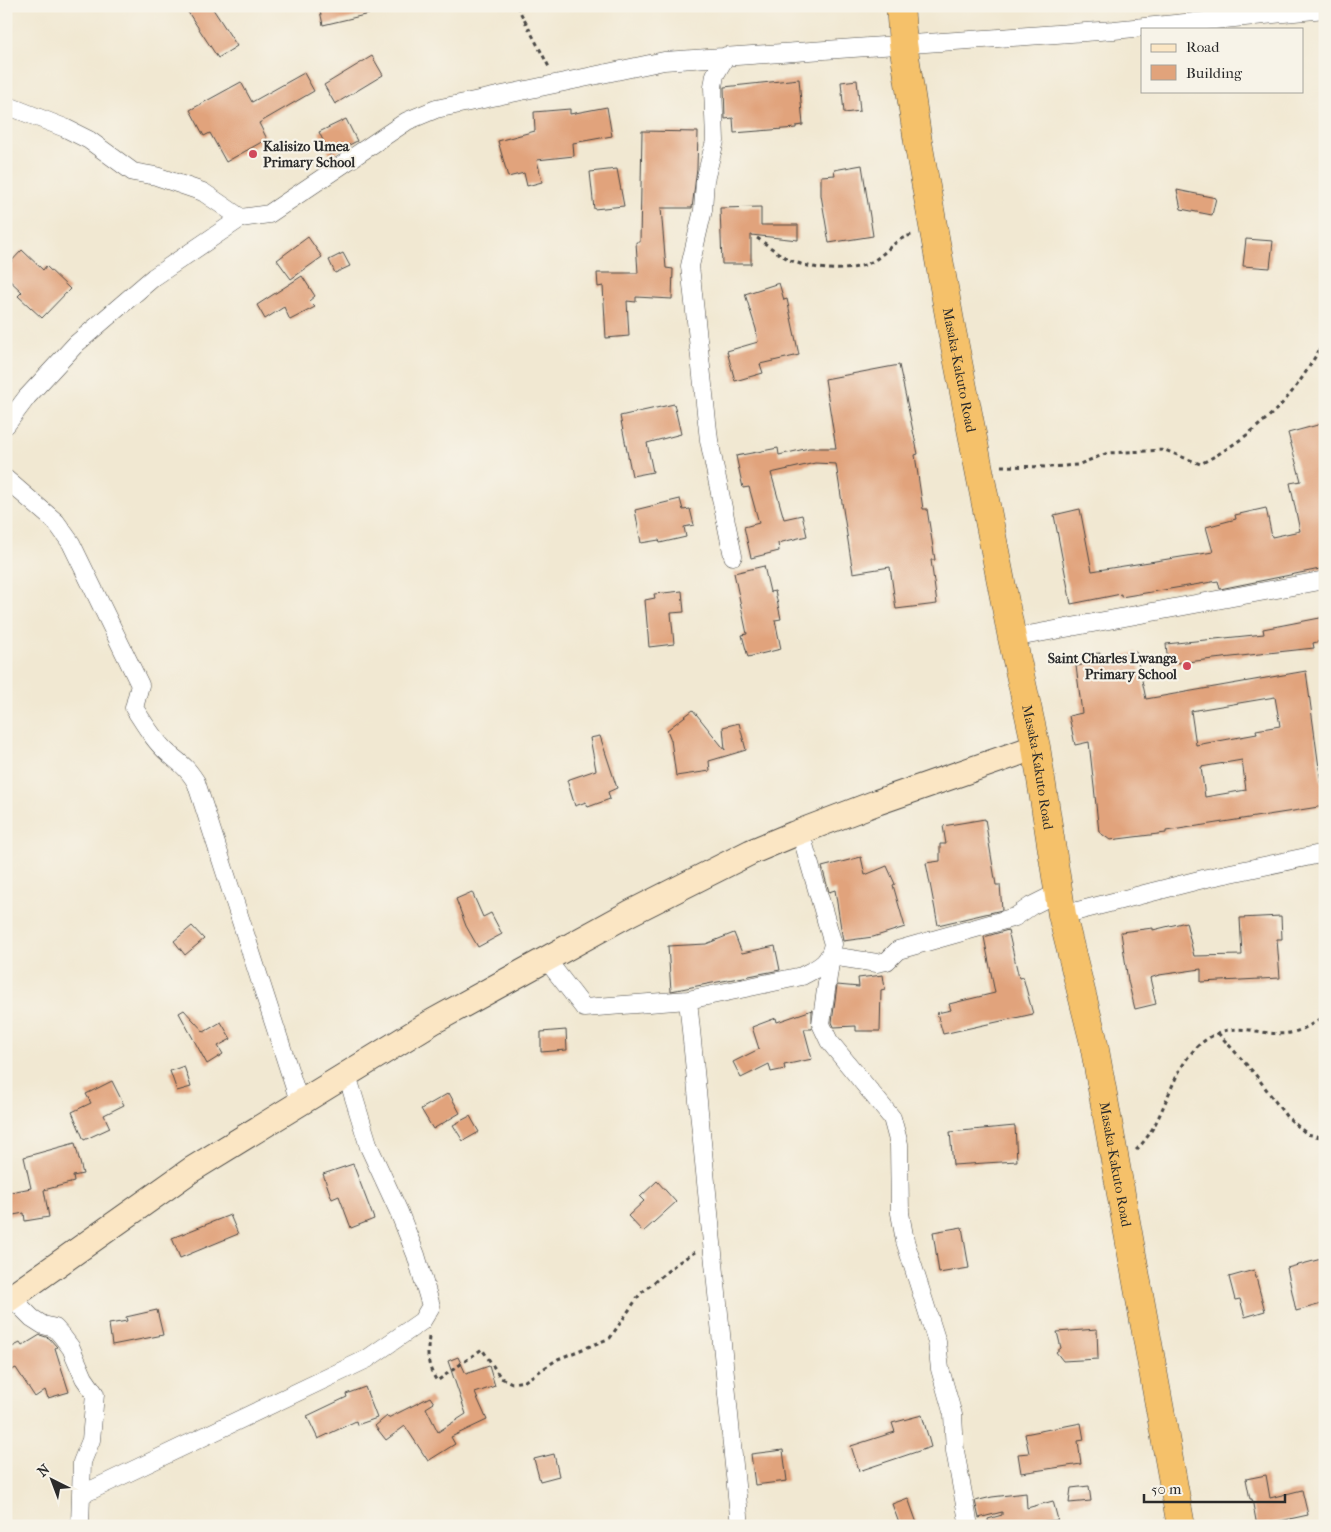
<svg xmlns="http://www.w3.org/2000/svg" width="1331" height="1532" viewBox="0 0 1331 1532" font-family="'IM FELL French Canon',serif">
<rect width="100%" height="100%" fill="#f7f3e8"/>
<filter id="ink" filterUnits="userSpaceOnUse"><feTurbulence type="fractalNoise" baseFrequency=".02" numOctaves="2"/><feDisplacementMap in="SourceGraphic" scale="10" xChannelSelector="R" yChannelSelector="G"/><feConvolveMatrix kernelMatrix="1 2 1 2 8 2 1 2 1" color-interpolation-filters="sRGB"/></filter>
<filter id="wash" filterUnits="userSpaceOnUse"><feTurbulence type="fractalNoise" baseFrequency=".0096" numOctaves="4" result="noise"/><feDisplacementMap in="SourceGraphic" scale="20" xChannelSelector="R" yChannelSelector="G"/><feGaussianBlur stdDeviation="1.12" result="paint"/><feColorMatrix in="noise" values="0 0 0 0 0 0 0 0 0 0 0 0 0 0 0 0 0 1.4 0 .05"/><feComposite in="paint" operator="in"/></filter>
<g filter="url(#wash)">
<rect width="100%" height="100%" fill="#f1e8d2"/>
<g id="blocks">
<path fill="#e1a37b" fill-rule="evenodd" d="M184,6h27l26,40 -19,12z
M319,6h50v8l-46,11z
M372,56l11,19 -48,29 -11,-19z
M304,73l10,18 -55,32 8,16 -41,23 -16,-29 -6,3 -14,-26 51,-28 11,20z
M799,79l4,46 -7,1v2l-62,5 -1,-15 -8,1 -1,-32z
M857,80l3,31 -16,2 -3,-31z
M607,107l5,29 -39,7 1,13 -37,4 5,22 -15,4 -3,-13 -16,4 -10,-36 37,-10 -1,-19 36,-3v5z
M346,119l11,22 -27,14 -11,-23z
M642,131l56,1 -1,36 -5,40h-31l5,60 7,1 -1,30 -36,-2v5l-9,-1 2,35 -23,2 -3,-52 -5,1 -1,-14h41l-2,-31h4z
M862,165l11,71 -44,7 -8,-48v-19l14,-1 -1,-5z
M617,169l7,37 -30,3 -4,-37z
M1177,190l39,8 -4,17 -31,-6z
M761,207v18h37v15l-47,-5v29h-29l-2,-56z
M308,237l14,20 -31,22 -14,-19z
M1246,239l27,2 -3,27 -27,-2z
M22,250l21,20 3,-4 24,23 -28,29 -24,-22 4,-4 -16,-15v-10z
M343,253l7,13 -15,7 -6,-13z
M302,276l13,20 -6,5 6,6 -25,13 -6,-13 -19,12 -8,-14z
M779,283l5,17 3,-1 12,56 -39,9 3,9 -28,8 -8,-30 31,-9 -2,-13 -11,-35z
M899,365l19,89 -3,1 8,54h4l8,51h-4l6,44 -41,5 -6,-42 -37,6 -17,-109 -21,-1 -44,10 13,46 18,-4 5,21 -29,7 1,8 -28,7 -7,-31 15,-4 -10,-36 -6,1 -7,-32 42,-8 1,7 30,-7h27l-11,-69z
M674,404l7,30 -34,9 6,29 -21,4 -12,-60z
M1325,423v145l-105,21 -2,-8 -97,16v-3l-50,10 -17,-89 26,-6 12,62 121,-19 -7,-25 30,-8 -1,-4 31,-7 6,29 28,-6 -10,-48 11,-2 -13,-48z
M680,499l3,11 7,-1 4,16 -10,2 2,10 -26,6 -1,-3 -18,3 -6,-33z
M764,566l6,26 5,-1 6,28 -6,1 6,29 -33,8 -6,-22 5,-1 -13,-61z
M682,591l2,21 -13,1 3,31 -25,3 -4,-47 10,-2 -1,-4z
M1325,617v23l-12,3 1,5 -146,16 -2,-20 98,-10 -1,-5z
M1136,652l10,47 160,-28 15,112 4,-1v24l-159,25v2l-56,7 -11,-8 -10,-90 -14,3 -6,-29 13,-3 -6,-47 6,-1 -1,-10 19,-2 1,6zM1275,697l5,29 -24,4 1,4 -61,11 -5,-34zM1242,760l4,30 -41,7 -4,-30z
M693,710l32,40 -2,-23 16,-4 7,27 -37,11 1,10 -34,5 -5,-36 -4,-10z
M600,736l17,52 -9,4 2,7 -22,8 -2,-5 -11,4 -8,-26 29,-10 -6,-32z
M985,819l11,66h4l2,25 -64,15 -12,-62 14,-2v-17h6l-3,-18z
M861,857l4,18 22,-9 8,18 -2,1 12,42 -32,10 -30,4 -8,-51 -6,2 -7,-25z
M472,892l11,25 8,-4 11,21 -24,13 -12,-21 -10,-27z
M1281,916l1,23h-5l3,39 -79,4v-13l-42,6 -9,3 6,26 -21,5 -7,-28 -7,-49 32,-4v2l33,-8 8,34 48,-1 -2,-37z
M192,926l12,13 -19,16 -11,-14z
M1008,930l11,48 4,-1 10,37 -90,20 -6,-21 14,-3 -2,-6 46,-11 -11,-56z
M734,933l8,20 33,-7 5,24 -109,21 -3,-45 38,-2z
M883,975l2,14 -4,1 -1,41h-24v-5l-22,1 -2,-5 5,-37 22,2 -1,-9z
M184,1010l20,22 17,-10 10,17 -13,7 5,8 -16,10 -28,-51z
M812,1010v19h-8l8,30 -28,6 1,4 -14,3 -2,-8 -28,14 -8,-16 26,-13 -7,-22 24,-9 1,4z
M566,1030l1,20 -26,2v-20z
M184,1066l7,21 -14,4 -7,-20z
M112,1081l12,24 -20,10 6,13 -26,12 -12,-28 19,-9 -5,-9z
M449,1093l11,20 -27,16 -12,-20z
M470,1116l9,16 -16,9 -10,-16z
M1015,1126l2,35 -64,4 -3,-33z
M75,1143l8,31 -10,2 1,6 -30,8 5,27 -24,4 -1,-8 -16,3 -2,-23 25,-5 -7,-31z
M353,1164l21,55 -23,9 -12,-32 -7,3 -9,-25z
M657,1181l19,21 -33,30 -15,-16 16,-15 -4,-4z
M230,1215l8,19 -58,24 -8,-20z
M962,1227l7,41 -30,5 -6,-41z
M1325,1258v45l-29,8 -9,-43z
M1254,1270l11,41 -20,6 -5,-18 -5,1 -6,-23z
M157,1310l6,25 -51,10 -3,-21 18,-3 -1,-4z
M1097,1329l1,30 -35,2 -7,-9 5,-4 -4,-16z
M40,1335l9,3 8,9 -2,1 14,44 -21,6 -3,-8 -10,7 -19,-29 -10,5v-23l14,-7 2,3z
M458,1357l8,17 23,-8 6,20 -20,7 12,27 -36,17 4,7 -27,17 -23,-35 -19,14 -11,-14 12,-10 1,2 42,-21 4,6 -8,5 12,24 28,-18 -18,-53z
M365,1387l12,31 -20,7 -1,-4 -38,18 -11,-23 40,-19 -1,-3z
M922,1415l9,32 -72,24 -8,-25 44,-14 -3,-9z
M1081,1423l3,17 -6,1 3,23 -60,9 -3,-19 11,-1 -4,-19z
M783,1450l4,31 -32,4 -4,-31z
M554,1454l5,22 -19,5 -6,-22z
M1266,1475l4,23 32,-8 6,25 -51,11 -5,-27h-2l-4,-20z
M1089,1486l2,15 -22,2 2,-15z
M1026,1493l1,15 26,-7 5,19 -69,6 -1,-7 14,-4v-3l-23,6 -4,-17 17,-4z
M908,1498l10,28h-18l-8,-22z"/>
</g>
</g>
<g filter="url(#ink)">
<use href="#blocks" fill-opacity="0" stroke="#494744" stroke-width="1"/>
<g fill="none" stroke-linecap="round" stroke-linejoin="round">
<defs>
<path id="street" d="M726,56l-11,19 -2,12 2,54 -10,39 -2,30 -13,56 19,174 24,116
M6,105l59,23 24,12 44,32 23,4 47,16 38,26
M6,425l21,-28 49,-53 78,-67 87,-59 28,-4 138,-93 29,-12 228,-48 450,-31 211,-21
M6,479l50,43 15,21 69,142 -6,23c10,15 20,33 34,45 14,12 17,12 28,29l104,322
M1012,638l313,-58
M1062,915l145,-37 118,-25
M546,959l38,49 104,-8 114,-24c17,-9 27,-12 31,-32l-33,-113
M688,1000l52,526
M12,1298l20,20 11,7 12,3 7,8 9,12 13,30 11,16 -4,46 -9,22 -2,64
M81,1495l286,-136 55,-38 9,-15 -15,-51 -17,-43 -30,-65 -22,-72
M969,1526l-14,-75 -2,-36 -13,-46 -3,-27 -32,-101 -5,-28 -1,-69 -7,-26 -63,-77 -8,-17 10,-68 46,7 10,-2 11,-11 117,-33 16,-11 28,-14"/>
<path id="secondary" d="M6,1301l185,-131 241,-148 198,-109 121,-61 43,-18 84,-32 158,-55"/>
<g id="highway">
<path id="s1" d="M900,6l3,37 15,99 32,179 62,317 24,109 26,168 31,124 88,487"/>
</g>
</defs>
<use href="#street" stroke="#494744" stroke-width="19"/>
<use href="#secondary" stroke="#494744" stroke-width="27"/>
<use href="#highway" stroke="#494744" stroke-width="29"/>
<path stroke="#494744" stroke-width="3" stroke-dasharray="4 4" stroke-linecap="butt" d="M517,6l32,61
M757,238c11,7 21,16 33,22 22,10 61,14 83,1 14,-8 22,-23 39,-26
M1001,466l50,1 26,-2 31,-12 57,-3 35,14c31,-15 70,-44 91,-71 13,-16 23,-35 34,-52
M1218,1033l37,41 31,42 21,18 18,4
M1136,1150c36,-34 32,-95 82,-117 25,-11 51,6 76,-1 11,-3 21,-10 31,-16
M429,1337c-2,18 -2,29 8,44l45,-32 19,29 11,5 13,-2 33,-22 52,-21 30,-44 36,-30 19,-12"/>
<use href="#street" stroke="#fff" stroke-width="18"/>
<use href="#secondary" stroke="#fbe6c4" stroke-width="25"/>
<use href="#highway" stroke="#f5c16b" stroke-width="28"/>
</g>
</g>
<g fill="#d1495b" stroke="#f7f3e8" stroke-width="2">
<circle cx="253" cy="154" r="5"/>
<circle cx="1187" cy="666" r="5"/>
</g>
<g text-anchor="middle" stroke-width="4.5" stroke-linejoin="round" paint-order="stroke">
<g font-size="14" font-weight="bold" fill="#2b2b2b" stroke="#f7f3e8" text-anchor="start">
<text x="263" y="151">Kalisizo Umea<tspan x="263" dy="16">Primary School</tspan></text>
<text x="1177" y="663" text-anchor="end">Saint Charles Lwanga<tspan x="1177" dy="16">Primary School</tspan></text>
</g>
<g font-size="14" fill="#2b2b2b" stroke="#f7f3e8">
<text dy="5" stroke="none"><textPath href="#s1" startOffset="369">Masaka-Kakuto Road</textPath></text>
<text dy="5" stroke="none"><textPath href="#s1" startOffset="774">Masaka-Kakuto Road</textPath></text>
<text dy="5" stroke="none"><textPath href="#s1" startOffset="1179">Masaka-Kakuto Road</textPath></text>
</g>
</g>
<rect width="1331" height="1532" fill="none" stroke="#f7f3e8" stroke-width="25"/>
<rect x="1141" y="28" width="162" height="65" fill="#f7f3e8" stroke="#a5a39c"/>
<rect x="1151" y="44" width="25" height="8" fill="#fbe6c4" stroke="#a5a39c"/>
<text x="1186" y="52" font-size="15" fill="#2b2b2b">Road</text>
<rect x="1151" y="65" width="25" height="15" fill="#e1a37b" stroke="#a5a39c"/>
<text x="1186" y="78" font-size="15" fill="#2b2b2b">Building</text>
<g transform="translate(52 1480) rotate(318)" stroke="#f7f3e8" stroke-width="4" paint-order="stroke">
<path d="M0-4L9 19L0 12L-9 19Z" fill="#2b2b2b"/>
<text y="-8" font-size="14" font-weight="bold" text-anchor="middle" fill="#2b2b2b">N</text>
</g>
<path d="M1144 1494v8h141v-8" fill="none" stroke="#2b2b2b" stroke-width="2.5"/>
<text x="1151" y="1494" font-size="15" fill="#2b2b2b" stroke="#f7f3e8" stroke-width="4" paint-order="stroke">50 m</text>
</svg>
